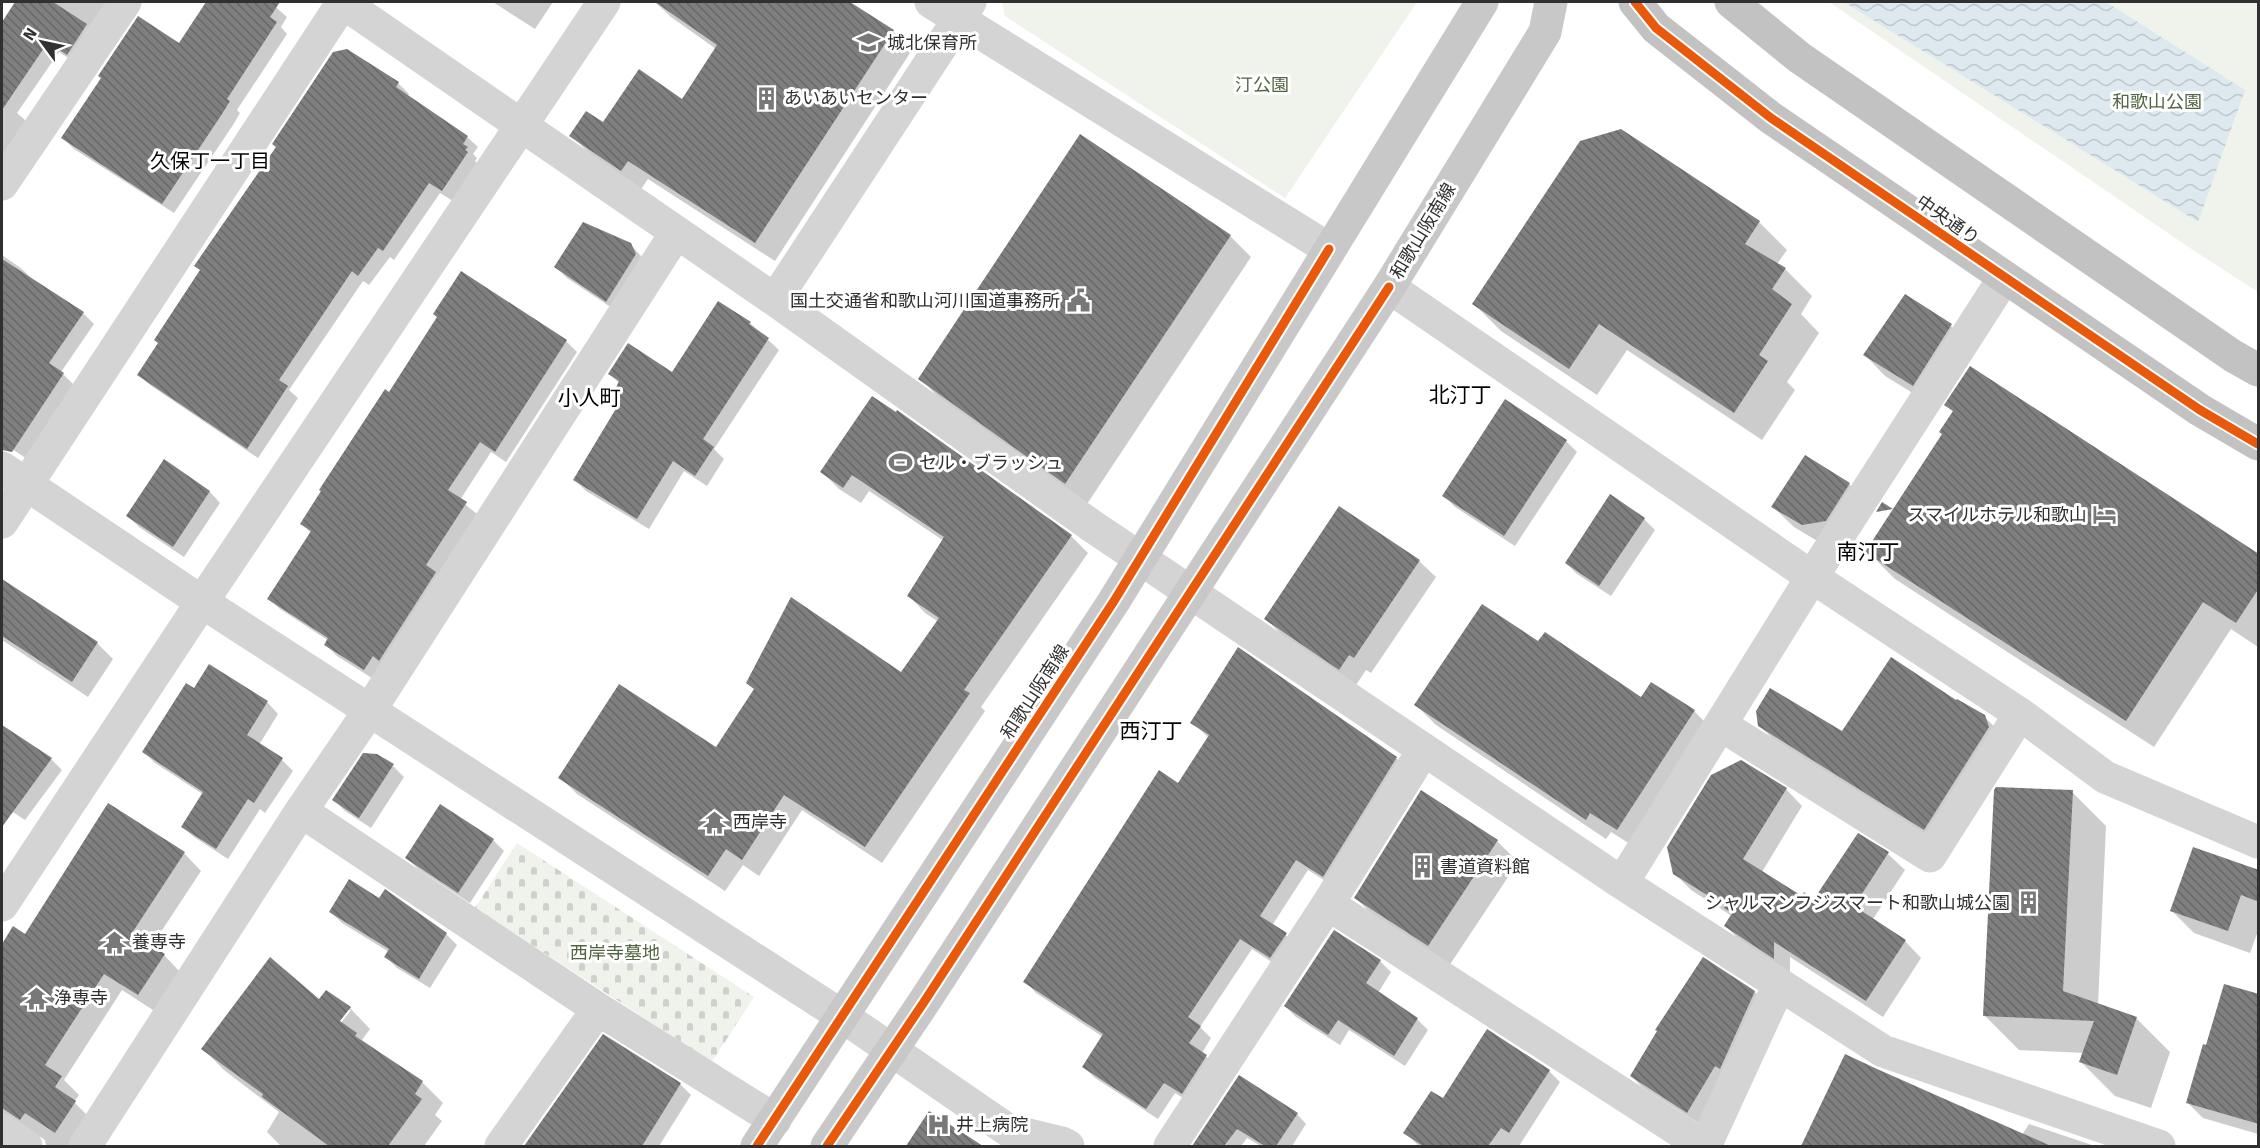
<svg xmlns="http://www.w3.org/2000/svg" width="2260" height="1148" viewBox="0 0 2260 1148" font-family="Signika,'Noto Sans JP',sans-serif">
<defs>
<pattern id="cemetery-stones" width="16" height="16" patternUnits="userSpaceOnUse" patternTransform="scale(1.5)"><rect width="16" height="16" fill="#f0f2ec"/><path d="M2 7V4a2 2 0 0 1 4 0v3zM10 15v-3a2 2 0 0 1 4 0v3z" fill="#ced0cb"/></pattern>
<pattern id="water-waves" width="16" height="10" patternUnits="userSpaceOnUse" patternTransform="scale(1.5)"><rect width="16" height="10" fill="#dde8ef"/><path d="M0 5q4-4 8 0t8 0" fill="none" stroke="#bec7cd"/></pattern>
<pattern id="building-back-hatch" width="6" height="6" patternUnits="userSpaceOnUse" patternTransform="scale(1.5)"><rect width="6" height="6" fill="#7f7f7f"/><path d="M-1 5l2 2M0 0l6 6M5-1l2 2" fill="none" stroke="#686868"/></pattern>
</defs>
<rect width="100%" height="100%" fill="#fff"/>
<path fill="url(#cemetery-stones)" d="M517,843l237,154 -42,65 -237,-154z"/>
<path fill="#f0f2ec" d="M1002,2h415l-132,196 -280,-182z
M1829,2h429v290l-68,-44z"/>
<path fill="url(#water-waves)" d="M1844,2h262l139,88 -47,132z"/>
<path fill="#0003" fill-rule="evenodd" d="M17,2h102l-41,62 -19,-12 -42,61 16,14 -31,48v-139l11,-17 -5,-5z
M208,2h62l17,15 -6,10 6,7 -50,76 3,3 -7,12 -59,88 -100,-64 -11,-11 116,-93z
M493,2h60l-18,27z
M655,2h68l16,11 8,-11h100l46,29 19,19 -137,211 -127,-82 -7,10 -51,-35 -19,-19 111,-34 34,-52 -45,-32z
M347,51l51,32 11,11 -2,3 60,40 11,10 -5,7 4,4 -2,3 3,3 -25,37 -13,-8 -46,67 -4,-3 -21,28 -6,-4 -74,109 9,8 -40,60 -108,-73 -11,-10z
M1759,222l28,28 -10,14 8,5 27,27 -11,18 18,19 -32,49 8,8 -33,50 -135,-90 -30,45 -96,-64 -27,-27z
M1230,236l21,21 -164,247 -147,-105 -20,-21z
M630,244l11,12 5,10 -28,46 -51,-34 -11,-11z
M2,255l20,14 11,11 50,33 11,11 -33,48 13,13 -47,74 -25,-17z
M719,303l31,20 29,27 -65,99 10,10 -17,27 -23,-15 -35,58 -63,-38 -11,-11 43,-73 2,-23 -10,-10h62z
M1951,326l21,20 -38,60 -49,-30 -20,-21z
M566,341l11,11 -71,110 -15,-10 -31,48 17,14 -102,166 -38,-24 -11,-11 3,-4 -49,-32 -11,-10 43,-65 -10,-10 87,-130z
M872,398l199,138 17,17 -107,154 4,4 -103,152 -80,-53 -43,66 -16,-11 -18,26 -148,-97 -17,-17 157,-28 184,-74 38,-53 -14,-9 -16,-17 35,-55 -75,-50 -8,12 -22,-14 -17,-17z
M1946,405l312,151v91l-27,-18 -77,118 -259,-168 -28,-28 76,-117 11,-22z
M1566,441l11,11 -62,94 -60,-39 -11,-11z
M164,461l46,31 10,11 -36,54 -45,-30 -11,-11z
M1849,484l21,21 -46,40 -30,-18 -21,-20z
M1644,519l11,11 -44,66 -34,-22 -11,-11z
M1419,561l17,16 -65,96 -5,-3 -10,15 -74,-50 -16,-16z
M2,581l95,62 16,16 -25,38 -86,-57z
M1539,643l102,56 53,12 20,20 -76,118 -27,-17 -5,7 -170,-114 -20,-20z
M209,666l59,37 10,11 -19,31 23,15 11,11 -28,42 -5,-4 -32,50 -34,-22 -11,-10 21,-32 -49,-32 -11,-11 50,-62z
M1957,702l27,14 18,19 -59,111 -165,-102 -19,-19 83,8z
M1192,722l204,36 11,12 -72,117 -27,-17 -35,54 24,21 -15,24 -30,-20 -52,78 11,11 -9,15 16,14 -25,37 -18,-11 -17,26 -63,-41 -11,-11 19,-30 -67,-44 -11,-12 154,-196 30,-47z
M2,727l49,32 11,11 -37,50 -23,-15z
M393,766l11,11 -33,51 -26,-17 -11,-11z
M1786,789l16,17 -40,66 40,26 13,3 43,-66 30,19 17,16 -32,49 32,22 16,17 -38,59 -93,-60v16l-48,-30 -16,-17 6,-10 -41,-26 -17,-17z
M2072,792l34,34 -8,179 38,13 34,34 -19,56 -36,-12 -34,-34 3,-9 -65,-3 -34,-34z
M493,840l11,11 -34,52 -52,-34 -11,-11z
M1497,841l21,21 -69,104 -73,-47 -20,-21z
M184,853l17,18 -50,76 13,8 17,18 -25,39 -34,-22 -58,90 15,15 -5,7 14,14 -13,30h-29l-1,-6 -14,-9 -29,13v-197l11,-19 12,8z
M2258,872v59l-8,22 -56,-20 -23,-23z
M385,891l61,43 11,11 -27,43 -33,-20 -11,-11 3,-5 -47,-29 -11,-11 49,-12z
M1704,960l51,32 11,11 -68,120 -56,-36 -11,-11z
M1380,961l11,11 -13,21 39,26 11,11 -23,36 -56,-36 -9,15 -44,-28 -11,-11z
M2258,995v139l-55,-16 -15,-15 19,-56z
M319,1001l31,7 20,21 -8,11 60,42 21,21 -8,12 7,6 -18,25h-143l-14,-14 12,-20 -55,-42 -21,-21zM347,1010h4l-14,18 -2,-2z
M603,1036l77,48 11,11 -32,51h-132l-1,-1z
M1846,1056l176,79 7,-11 66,22h-292z
M1549,1071l11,11 -41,64h-100l-14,-13 38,-33z
M1239,1077l58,37 9,10 -14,22h-31l-14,-8 -6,8h-47z
M929,1113l52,33h-73z"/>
<path fill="url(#building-back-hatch)" d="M15,2h38l34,22 -20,31 -19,-13 -46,68v-88z
M206,2h74l-10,15 7,5 -50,77 3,2 -8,13 -60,90 -101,-66 40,-60 -3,-2 40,-60 41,27z
M655,2h195l44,28 -139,213 -127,-82 -7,10 -52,-35 17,-25 17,11 36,-53 43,30 35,-54z
M347,49l52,33 -3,5 72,49 -5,8 5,3 -3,3 3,2 -26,39 -13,-8 -46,68 -5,-3 -20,28 -6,-5 -73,109 9,6 -41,63 -110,-74 21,-32 -4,-3 46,-70 -6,-4 82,-119 -4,-3 61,-92z
M1621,129l139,92 -15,23 41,24 -14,21 20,15 -33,51 9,6 -34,52 -135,-89 -30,45 -97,-65 108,-163z
M1080,134l151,101 -166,249 -147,-105z
M583,222l48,21 5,11 -30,48 -52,-35z
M2,259l82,53 -35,51 15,10 -52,79 -10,-2z
M461,271l106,69 -72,112 -15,-10 -32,48 19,12 -41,63 10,7 -57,89 -6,-5 -9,14 -40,-25 4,-7 -61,-39 44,-68 -11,-7 21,-33 -2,-1 66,-101 4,3 48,-75 -4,-3z
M1905,294l47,30 -39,62 -50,-31z
M718,301l33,21 -2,2 20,14 -66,101 11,8 -19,29 -22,-15 -36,58 -64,-39 44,-73 -4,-13 6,-13 -11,-7 20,-31 44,29z
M1970,366l289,188v34l-23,35 -33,-21 -77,119 -261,-169 77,-118 -3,-2 14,-21 -9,-6z
M872,396l24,16 1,-2 175,125 -108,155 6,3 -105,154 -81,-52 -42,65 -16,-11 -18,27 -150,-98 61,-94 97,63 38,-58 -8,-6 45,-86 110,75 38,-54 -32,-22 37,-59 -92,-62 -9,13 -23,-16z
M1505,399l62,41 -63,96 -62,-40z
M1805,455l45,28 -24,38 -24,4 -31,-18z
M164,459l46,32 -37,56 -47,-31z
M1610,494l35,24 -46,68 -34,-23z
M1882,502l11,7 -17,3z
M1339,506l81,54 -66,98 -5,-3 -10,15 -75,-51z
M2,579l96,63 -26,40 -70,-46z
M1482,604l56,37 7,-9 96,65 10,-15 44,28 -78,120 -27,-17 -4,7 -172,-115z
M1238,647l159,110 -74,120 -27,-17 -36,56 27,17 -17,25 -30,-19 -52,78 13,9 -12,17 18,12 -25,39 -18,-11 -18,26 -64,-42 21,-33 -80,-52 136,-212 19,13 31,-48 -19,-12z
M1891,657l65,43 1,-1 28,16 4,12 -65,103 -166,-104 -2,-15 14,-23 72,43z
M209,664l59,37 -21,34 36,23 -29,45 -6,-4 -32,50 -35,-22 22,-35 -61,-40 44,-69 8,5z
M2,725l50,33 -50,69z
M363,753l14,1 17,10 -35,54 -27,-18z
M1741,760l46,28 -44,71 59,37 2,-4 10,7 44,-66 31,19 -35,54 52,34 -40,61 -92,-59v17l-50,-33 8,-13 -8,-5 1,-2 -52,-32 -6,-27 44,-72z
M1996,787l77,3 -10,201 74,26 -20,58 -38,-13 15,-41 -111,-5 11,-226z
M1421,790l77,50 -70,106 -74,-48z
M108,803l77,49 -53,81 33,21 -27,41 -34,-21 -59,91 17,11 -7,11 21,14 -21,32 -30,-20 -5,7 -18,-12v-164l11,-18 12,8z
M440,804l54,35 -36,54 -53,-35z
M2193,847l66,23v32l-18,-7 -13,36 -58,-20z
M349,879l30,19 6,-9 62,44 -28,46 -35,-22 5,-8 -60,-37z
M1334,930l47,30 -15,23 52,35 -24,38 -56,-36 -10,15 -44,-29z
M270,957l49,42 7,-9 25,17 -11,14 17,12 -2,3 68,45 -8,13 7,5 -34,47h-59l-67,-49 1,-3 -62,-45z
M1703,957l52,34 -35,78 -5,-3 -28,47 -57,-37 27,-45 -2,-1z
M2224,984l35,10v130l-73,-21 17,-59 3,1z
M1487,1029l63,41 -41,63 -8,-5 -13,18h-65l-20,-13 28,-42 12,7z
M603,1034l78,49 -39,63h-118z
M1845,1054l32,15 174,77h-250z
M1239,1075l59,38 -22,33h-11l-28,-17 -13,17h-32z
M929,1111l54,35h-77z"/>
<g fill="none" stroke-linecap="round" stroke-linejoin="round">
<path stroke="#d4d4d4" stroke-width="33" d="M342,2l433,298 317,226 530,357 261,168 276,95
M931,2l398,247
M2,184l123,-182
M1389,287l423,290 208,137 85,63 153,65
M775,300l195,-298
M2,468l200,134 640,414 189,130
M2,522l341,-520
M1721,725l209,131 90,-142
M301,811l297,198 177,111
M1622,883l190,-306 192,-299
M1328,904l375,242
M2,905l200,-303 402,-600
M2,1130l24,16
M1008,1130l54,13 6,3
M85,1146l216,-335 69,-101 306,-477
M501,1146l97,-137
M1170,1146l158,-242 95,-153
M1705,1146l74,-161"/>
<path stroke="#c8c8c8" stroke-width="33" d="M757,1146l357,-545 368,-599
M827,1146l97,-144 465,-715 156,-255 6,-30"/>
<path stroke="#c2c2c2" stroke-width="33" d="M1635,2l21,26 115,90 429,292 58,34
M1731,2l69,56 433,298 25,14"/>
<defs>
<path id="cycleway" d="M1635,2l21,26 115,90 429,292 58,34
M757,1146l357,-545 215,-352
M827,1146l97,-144 465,-715"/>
</defs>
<use href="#cycleway" stroke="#fff" stroke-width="13"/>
<use href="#cycleway" stroke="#e8590c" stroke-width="9"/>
</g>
<defs>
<symbol id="school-bare" viewBox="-9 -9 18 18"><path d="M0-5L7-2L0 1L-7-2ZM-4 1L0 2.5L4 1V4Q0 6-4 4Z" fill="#787878" stroke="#fff" stroke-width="2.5" paint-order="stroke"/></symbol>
<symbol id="building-bare" viewBox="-9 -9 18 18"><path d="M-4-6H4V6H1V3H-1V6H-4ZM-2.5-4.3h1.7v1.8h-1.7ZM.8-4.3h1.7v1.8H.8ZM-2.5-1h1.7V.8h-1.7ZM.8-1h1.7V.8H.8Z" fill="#787878" stroke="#fff" stroke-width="2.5" paint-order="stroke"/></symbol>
<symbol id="civic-bare" viewBox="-9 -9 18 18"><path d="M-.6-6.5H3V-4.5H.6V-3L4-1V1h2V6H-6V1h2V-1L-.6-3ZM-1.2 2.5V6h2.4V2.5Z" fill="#787878" stroke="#fff" stroke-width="2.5" paint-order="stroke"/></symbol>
<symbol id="stadium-bare" viewBox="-9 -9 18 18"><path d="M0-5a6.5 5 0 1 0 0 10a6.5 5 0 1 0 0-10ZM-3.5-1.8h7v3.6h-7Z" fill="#787878" stroke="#fff" stroke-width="2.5" paint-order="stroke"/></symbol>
<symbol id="hotel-bare" viewBox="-9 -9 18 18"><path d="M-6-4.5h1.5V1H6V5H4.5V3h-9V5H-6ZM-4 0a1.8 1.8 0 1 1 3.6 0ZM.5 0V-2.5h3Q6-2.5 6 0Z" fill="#787878" stroke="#fff" stroke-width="2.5" paint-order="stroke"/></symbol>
<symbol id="temple-bare" viewBox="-9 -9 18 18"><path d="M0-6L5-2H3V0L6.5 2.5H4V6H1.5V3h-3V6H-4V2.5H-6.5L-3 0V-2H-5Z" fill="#787878" stroke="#fff" stroke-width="2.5" paint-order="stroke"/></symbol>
<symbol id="hospital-bare" viewBox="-9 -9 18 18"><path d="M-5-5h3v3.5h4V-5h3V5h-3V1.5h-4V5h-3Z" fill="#787878" stroke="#fff" stroke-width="2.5" paint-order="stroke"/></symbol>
</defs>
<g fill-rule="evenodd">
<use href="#school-bare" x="852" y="26" width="33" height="33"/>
<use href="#building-bare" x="750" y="82" width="33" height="33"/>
<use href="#civic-bare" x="1062" y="284" width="33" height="33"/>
<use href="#stadium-bare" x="884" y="446" width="33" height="33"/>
<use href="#hotel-bare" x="2088" y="498" width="33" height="33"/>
<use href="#temple-bare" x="698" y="806" width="33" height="33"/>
<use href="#building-bare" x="1406" y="850" width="33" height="33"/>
<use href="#building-bare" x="2012" y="886" width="33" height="33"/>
<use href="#temple-bare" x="98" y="926" width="33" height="33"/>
<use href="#temple-bare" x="20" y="982" width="33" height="33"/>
<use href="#hospital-bare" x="922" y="1108" width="33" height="33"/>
</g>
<g text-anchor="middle" stroke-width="6" stroke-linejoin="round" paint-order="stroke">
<g font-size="18" fill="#303030" stroke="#fff" text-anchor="start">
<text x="887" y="49">城北保育所</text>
<text x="784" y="104">あいあいセンター</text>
<text x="1060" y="307" text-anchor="end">国土交通省和歌山河川国道事務所</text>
<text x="919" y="469">セル・ブラッシュ</text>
<text x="2087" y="521" text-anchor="end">スマイルホテル和歌山</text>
<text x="733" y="828">西岸寺</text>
<text x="1440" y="873">書道資料館</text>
<text x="2010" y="909" text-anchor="end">シャルマンフジスマート和歌山城公園</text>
<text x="132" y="948">養専寺</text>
<text x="54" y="1004">浄専寺</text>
<text x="956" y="1131">井上病院</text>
</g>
<g font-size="18" fill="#536642" stroke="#fff">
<text x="1262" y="91">汀公園</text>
<text x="2157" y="108">和歌山公園</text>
<text x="615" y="959">西岸寺墓地</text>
</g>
<g font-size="18" fill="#303030" stroke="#fff">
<text transform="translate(1948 220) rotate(35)" y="6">中央通り</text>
<text transform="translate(1423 231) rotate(-59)" y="6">和歌山阪南線</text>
<text transform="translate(1035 692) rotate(-57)" y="6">和歌山阪南線</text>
</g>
<g font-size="20" fill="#000" stroke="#fff">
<text x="210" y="168">久保丁一丁目</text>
</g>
<g font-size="21" fill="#000" stroke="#fff">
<text x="1460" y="402">北汀丁</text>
<text x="589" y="405">小人町</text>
<text x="1868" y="559">南汀丁</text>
<text x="1151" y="738">西汀丁</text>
</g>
</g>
<rect width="2260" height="1148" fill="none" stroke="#303030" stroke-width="6"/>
<g transform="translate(42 42) rotate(303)" stroke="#ffffff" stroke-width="4.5" paint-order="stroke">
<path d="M0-4.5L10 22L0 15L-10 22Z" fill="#303030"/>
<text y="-9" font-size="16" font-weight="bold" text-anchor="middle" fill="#303030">N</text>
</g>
</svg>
